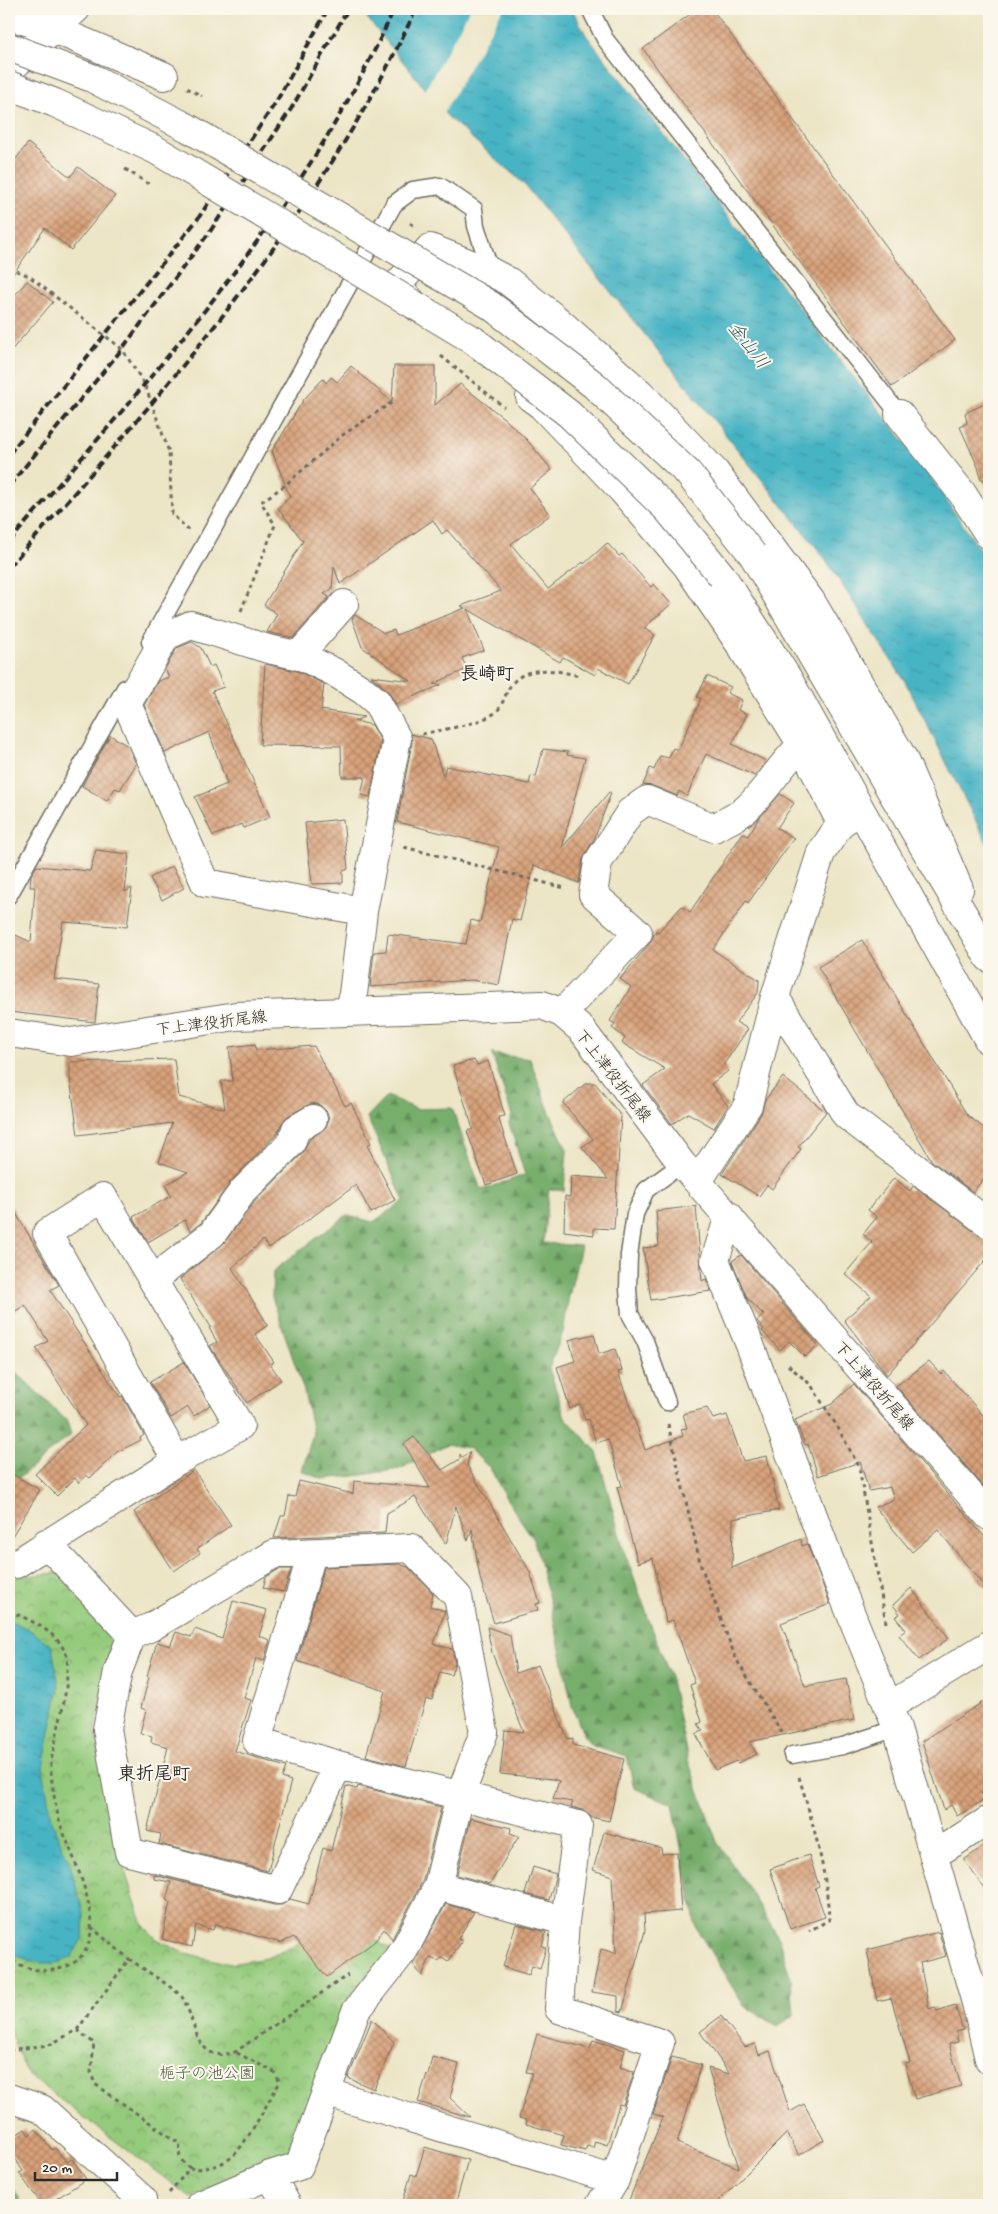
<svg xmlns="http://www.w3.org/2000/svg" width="998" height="2214" viewBox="0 0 998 2214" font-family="'Gochi Hand','Klee One',sans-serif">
<defs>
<pattern id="forest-firs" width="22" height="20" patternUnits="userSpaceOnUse" patternTransform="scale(1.25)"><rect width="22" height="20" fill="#77ae6c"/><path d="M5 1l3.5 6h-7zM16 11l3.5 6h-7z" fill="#628e59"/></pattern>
<pattern id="park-crowns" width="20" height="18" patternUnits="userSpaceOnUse" patternTransform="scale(1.25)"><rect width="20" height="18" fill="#94ca7c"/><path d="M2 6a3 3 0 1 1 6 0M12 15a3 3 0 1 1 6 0" fill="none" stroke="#79a466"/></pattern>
<pattern id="water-ripples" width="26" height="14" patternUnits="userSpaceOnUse" patternTransform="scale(1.25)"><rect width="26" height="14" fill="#47b4c4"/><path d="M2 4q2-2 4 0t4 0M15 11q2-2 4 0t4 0" fill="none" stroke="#3b939f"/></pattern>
<pattern id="building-cross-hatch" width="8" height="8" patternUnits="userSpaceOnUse" patternTransform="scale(1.25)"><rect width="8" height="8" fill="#d8a17a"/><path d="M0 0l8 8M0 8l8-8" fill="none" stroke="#af8364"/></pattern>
</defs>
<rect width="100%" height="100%" fill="#fbf7ec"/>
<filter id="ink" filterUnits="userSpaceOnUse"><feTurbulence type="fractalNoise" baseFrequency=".02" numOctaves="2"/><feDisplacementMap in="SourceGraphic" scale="10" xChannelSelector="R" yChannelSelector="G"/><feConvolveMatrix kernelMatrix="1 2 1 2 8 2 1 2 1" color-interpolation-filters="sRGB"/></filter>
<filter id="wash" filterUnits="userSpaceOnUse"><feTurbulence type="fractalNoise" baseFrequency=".0096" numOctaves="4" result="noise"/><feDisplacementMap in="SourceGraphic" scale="20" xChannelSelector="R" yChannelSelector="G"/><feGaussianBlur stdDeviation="1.12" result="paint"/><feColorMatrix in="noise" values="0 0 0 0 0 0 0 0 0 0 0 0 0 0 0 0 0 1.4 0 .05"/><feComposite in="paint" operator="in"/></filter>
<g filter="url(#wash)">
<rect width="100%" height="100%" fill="#ece5c6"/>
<path fill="url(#forest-firs)" stroke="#516c4c" d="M492,1054l38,5 18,49 19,42 -3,41 -15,-2 -6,54 38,3 -12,50 -6,36 -14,36 16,49 32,35 27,99 47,129 17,80 29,82 33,48 28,47 13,43 3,35 -16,11 -34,-20 -48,-78 -23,-124 -39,-16 -7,-32 -35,-11 -8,-9 -12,-30 -22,-104 -16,-62 -28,-42 -16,-30 -22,-20 -21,-4 -47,25 -45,7 -34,3 -19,-8 11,-38 -9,-42 -32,-94 1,-26 74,-56 26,7 31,-21 -37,-84 20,-21 30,13 35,-1 29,82 44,-15 -16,-52 3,-7z
M9,1360l6,11 52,50 4,14c-21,14 -37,33 -58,47l-4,-3z
M9,2180l14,25h-14z"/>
<path fill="url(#park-crowns)" stroke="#607a54" d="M65,1572l48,55 1,21 -19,81 27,134 21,62 14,14 24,13 49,12 37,-6 27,-12 46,-29 54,35 -104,206 -99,40 -163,-123 -19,-45v-452z"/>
<path fill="url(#water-ripples)" stroke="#397078" d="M360,9h212l14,26 334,427 69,101v284l-83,-164 -82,-126 -301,-374 -75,-66z
M9,1620l21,10 22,16 7,41 -16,80 8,54 19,43 14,51 -1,22 -12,21 -16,5h-14l-12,-3 -15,-5 -5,-6z"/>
<path fill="#ece5c6" d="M470,9h33l-60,105 -19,-22z"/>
<g id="blocks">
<path fill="url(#building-cross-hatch)" d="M697,9h15l243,331 -63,47 -249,-338z
M28,143l42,34 8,-10 37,29 -44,54 -26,-22 -36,52v-112z
M27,281l26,21 -44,51v-51z
M351,366l41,36 2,-36h41v39l25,-21 45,35 22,21 25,30 -22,18 20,27 -39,29 37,45 35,-27 1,2 23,-21 12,13 3,-2 29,33 3,-3 17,20 -27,24 11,7 -27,49 -30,-16 -3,7 -32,-18 -3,5 -93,-53 17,41 -22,8 5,11 -34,15 8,1 -45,19 -9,-14 -16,-14 40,5 -49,-34 -10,-28 3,-4 29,18 10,-3 2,5 69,-27 -4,-2 40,-15 -54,-61 -5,4 -9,-14 -93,64 -6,-18 -2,23 -8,5 5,3 -36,41 -26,-6 10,-18 -13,-9 39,-64 -25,-33 12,-11 -18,-46 32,-52 19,-20 3,4 5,-6 6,5z
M989,402v91l-6,-14h-2l-3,-12 -18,-40 7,-4 -2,-10z
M192,642l9,6 9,19 4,-2 10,22 -12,4 58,126 -26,11 -2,-4 -29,12 -18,-39 32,-13 -18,-52 -44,21 -21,-48 14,-24 11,-4 -4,-8 12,-21z
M265,664l32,7 27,13 -3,26 43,7 -10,4 18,4 9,16 -11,56 -9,-2 4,-18h-23l-1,-31 -81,-1z
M707,676l24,11 -4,6 15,7 -4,10 9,4 -15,30 34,17 -11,15 -49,-22 -19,42 -8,-5 -2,5 -24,-10 -10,-1 7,-17 4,2 6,-14 9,2 4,-10 5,2 23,-51 -4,-2z
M411,734l20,5 12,37 3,-10 83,18 2,-8 5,1 7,-28 25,3 -1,3 18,3 -23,90 47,-56 2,1 -16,44 -12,22 -4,24 -45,-18 -14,56 -8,-2 -13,66 -27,-5 -102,7 4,-35 12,-1 2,-17 78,10 5,-24 9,2 19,-75 -102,-25 15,-80z
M110,735l18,11 8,18 -16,26 -5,-2 -8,13 -25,-15z
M780,794l14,9 -17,25 17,10 -46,65 -2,-2 -33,49 46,30 -1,13 -22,29 12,7 -24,35 4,7 -17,13 17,22 -14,22 -26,-15 -16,11 -29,-39 22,-16 -43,-26 3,-5 -13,-10 3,-4 -5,-3 21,-34 -11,-8 29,-35 7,-13 2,1 24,-26 8,6 53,-79 5,3 11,-18z
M343,819l5,50 -5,2v12l-31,1 -7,-61z
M96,850l33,4 -4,38 7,-4 -5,39 -64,-5 -9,57 45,5 -4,38 -86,-10v-80l22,10 4,-55h-5l1,-12 6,-9 53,5z
M172,866l12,22 -22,12 -12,-22z
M862,940l105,175 22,17v40l-16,20 -41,-31 -114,-194z
M255,1044l1,6 58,-4 31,60 6,-3 20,40 -4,2 28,55 -24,13 -15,-28 -87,63 -6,-8 -31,28 36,57 -13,9 19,28 -4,2 11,16 -34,23 -37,-57 7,-4 -8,-14 2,-1 -31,-48 44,-36 31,-42 47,-47 7,-14 17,-13 3,-8 -2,-7 -7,-7 -8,-2 -24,13 -6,7 -5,11 -45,46 -31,43 -11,8 -5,-11 -37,22 -15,-25 38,-21 -6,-11 23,-13 -29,-10 13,-39 -94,12 -8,-57v-16l104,-3 5,38 46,12 -4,-28h12l-4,-34z
M474,1060l3,5 11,-4 17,55 -7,1 19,57 -31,11 -19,-54 6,-2 -20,-63z
M783,1077l43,35 -28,35 3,2 -29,40 -5,-4 -8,11 -37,-22 39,-60 4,-14z
M586,1083h9l26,33 -7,113 -20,-1v7l-30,-4 1,-35 5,1 1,-21 37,3 -26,-32 11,-8 -30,-36z
M894,1178l16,13 3,-5 67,50 7,3 2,2v15l-102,119 -43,-55 27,-24 -26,-22 27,-32 -9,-8 14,-17 -9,-7z
M9,1202l50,83 -9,5 70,107 2,-1 22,39 -4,3 1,2 -24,12 -27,26 -4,-3 -7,8 -4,-5 -18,18 -22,-22 51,-49 -50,-77 12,-7 -23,-36 -16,10z
M696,1206l6,75 4,-2 5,12 -60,9 -8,-52 16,-2 -3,-35z
M741,1255l77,90 -13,12 -16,-16 -9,9 -18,-19 2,-2 -7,-8 7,-6 -17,-17 -15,-37z
M594,1334l5,20 16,-5 7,22 -4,1 27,78 38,-14 -2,-7 6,-1 -4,-14 24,-6 6,11 14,-4 16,46 24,-5 12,54 -46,9 -1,49 69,-29 1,7 5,-2 23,60 -49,19 24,63 41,-7 8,41 -105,22 8,12 -19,9 -2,-2 -21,9 -19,-36 7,-3 -5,-7 4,-2 -12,-37 5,-2 -22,-63 -7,2 -13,-64 -15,5 -21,-76 5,-1 -14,-47 -12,4 -7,-24 -4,1 -5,-16 -10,5 -13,-42 18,-6 -6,-21z
M929,1361l12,13 3,-3 45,51v63l-4,3 -89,-102z
M184,1362l26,43 -16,11 -6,-9 -17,11 -21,-36z
M854,1384l135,158v50l-51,-62 -26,22 -37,-45 19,-8 -4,-12 -21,4 -9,-29 -42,14 -10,-32 -3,1 -10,-25 37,-16z
M414,1437l28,33 18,-11v-5l2,4 8,-6 -3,13 63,107 10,31 -4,1 2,6 -44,13 -14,-45 -8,-49 -4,12 -12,-35 -10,38 -31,-47 -28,16 -2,20 -111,5 7,-22h4l4,-20 6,1 4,-16 54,13 1,-13 76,7 -26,-44z
M194,1470l37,55 -34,24 3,4 -26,18 -40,-59z
M9,1472l31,18 -31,51z
M399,1564l9,3 25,26 -3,13 15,5 -11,33 18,5 3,14 -4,12 -11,-3 -8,28 -6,-1 -20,67 -40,-10 19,-65 -88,-30 27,-94z
M279,1569h12l-7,23 -21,-4 3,-11z
M911,1588l38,50 -30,22 -20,-25 7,-5 -11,-13 5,-3 -7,-9z
M233,1601l34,9 -8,26 11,4 -6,21 -8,-3 -12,40 7,2 -16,51 51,16 -4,11 9,3 -23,90 -109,-27 2,-10 -14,-3 21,-84 -17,-5 1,-6 -12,-3 6,-23 -5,-2 8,-31 -2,-1 10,-34 13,4 6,-14 15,5 4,-8 27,10z
M487,1627l23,8 6,38 22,-8 29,73 6,1v6l51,14 -15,62 -18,-4 -9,-7 -11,-3 2,-5 -20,-3 6,-18 -6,-2 -53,-5 5,-44 19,2 -32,-79z
M989,1698v90l-8,5 4,6 -28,17 -6,-11 -7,5 -22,-69z
M346,1786l11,3 1,-3 83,21 -18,73 -31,59 -8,-10 -9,12 -48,36 -33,-40 -13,6 -66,-19 -2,6 -17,-5 -4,22 -30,-8 8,-37 -4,-2 5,-18 -17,-3v-4l120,30h8l8,-6 19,5 14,-56 8,3z
M471,1818l40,10 -1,5 9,3 -29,48 -33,-9z
M604,1832l57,16 1,6 15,-1 4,58 -37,3 1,17 -23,81 -4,-1v-15l-26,-4 9,-43 15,4 -4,-77 -19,-6z
M989,1842v53l-25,-35z
M809,1855l10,31 -4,2 10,29 -35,12 -20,-60z
M533,1867l23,7 -7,26 -24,-6z
M446,1904l28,8 -16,27 4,2 -14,21 -6,-4 -4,3 -8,-3 -8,18 -9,-12z
M516,1924l30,8 -4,14 4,2 -6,21 -8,-3 -3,9 -26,-8z
M939,1932l7,24 -26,7 9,46 6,-2 2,4 18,-6 8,25 -7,2 2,10 -9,2 12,42 -46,13 -10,-35 5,-1 -19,-65 -14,3 -10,-51z
M721,2016l24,31 10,-3 4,11 11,-4 20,61 14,-8 20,36 -25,15 -12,-22 -72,72h-88l36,-88 -10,-3 19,-57 29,8 -24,78 62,25 -31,-100 22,6 -30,-42z
M372,2019l22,23 -20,47 -26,-11z
M537,2034l53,15 3,-9 32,10 -5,17 14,5 -11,33 -4,-1 -12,41 -12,-4 -2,7 -6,-2 -2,5 -24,-6 3,-10 -38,-11 1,-4 -8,-2 13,-45 -6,-1z
M432,2057l27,7 -9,34 20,19 -52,-15 9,-28 1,1z
M25,2129l4,6 7,-6 16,21 3,-2 12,14 5,-3 14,20 -39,26h-5l-23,-32 4,-2 -14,-21v-11z
M425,2147l43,13 -13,45h-53l9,-31 5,2z"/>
</g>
</g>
<g filter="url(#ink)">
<use href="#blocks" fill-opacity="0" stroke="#6f6c61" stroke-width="1"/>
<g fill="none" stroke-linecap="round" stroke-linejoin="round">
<defs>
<path id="service" d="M590,9l15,30 294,375
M150,642l244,-438 19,-14 27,-4 34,23 2,17 15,46
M9,895l116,-207
M667,1402l-22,-61 -15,-27 -2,-25 1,-34 6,-41 11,-24 36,-26
M792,1755l51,-9 54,-18"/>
<path id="minor" d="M9,16l45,13 110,47
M9,70l67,-61
M418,308l-22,-22 34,-38 61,24 17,9 48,38 84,74 75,79 96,129 92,157 56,131
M530,397l11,8 81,85 65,76 52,77 63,102 39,78
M899,414l63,79 27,42
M298,656l46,-52
M775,997l71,118 143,109
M351,1011l12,-100 34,-172 -20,-37 -13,-11 -30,-19 -33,-16 -33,-7 -77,-24 -25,11 -39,68 78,179 158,28
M562,1013l76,-80 -45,-39 5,-32 32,-50 17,-12 67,28c10,-6 22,-10 31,-18 22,-19 35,-46 57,-65
M698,1181l50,-76 27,-108 46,-144 20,-30 14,-9
M729,1216l-14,44 35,85 82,222 65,161 79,275 13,56
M154,1279l58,-45 31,-43 48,-48 5,-14 17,-10
M46,1543l86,92
M312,1554l-55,187 81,24 240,60 -13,96 -6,88 101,34 -45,137 -287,-87
M9,1564h7l161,-103 63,-35 -137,-229 -56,36 130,228
M888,1707l101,-62
M934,1855l55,-35
M438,1886l127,35
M9,2098l33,11 100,90
M270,2175l17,30
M200,2205l70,-30 29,-9 57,-155 48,-61 34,-64 22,-90 24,-64 -26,-135 -47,-49 -137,6 -123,73 -19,8 -14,36 -11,58 22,123 149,38 60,-125
M600,2205l15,-25"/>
<path id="tertiary" d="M753,555l236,403
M722,576l65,101 202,364"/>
<path id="secondary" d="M9,1033l62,9 165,-26 306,-11 20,8 20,17 100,134 307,352"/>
</defs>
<use href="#service" stroke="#6f6c61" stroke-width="19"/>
<use href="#minor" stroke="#6f6c61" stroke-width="30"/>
<use href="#tertiary" stroke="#6f6c61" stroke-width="30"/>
<use href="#secondary" stroke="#6f6c61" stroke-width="30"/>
<path stroke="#6f6c61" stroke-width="3" stroke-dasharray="4 4" stroke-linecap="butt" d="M187,88l15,8
M125,169l27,17
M9,268l20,8 93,73 23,36 24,67 3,62 16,16
M441,356l63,51
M241,611l34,-86 -14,-23 23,-16 60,-52 50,-33
M422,734c18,-4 60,-10 74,-22 7,-6 9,-19 15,-27 15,-21 47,-15 68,-9
M404,847l161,41
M788,1365l23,20 27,43 21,39 27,156
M668,1424l33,142 35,93 48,77
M9,1611c22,9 49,21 58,45 1,5 0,11 0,15 0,24 -7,48 -12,71 -1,7 -4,15 -4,22 -1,13 5,44 8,56 12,38 64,129 3,148 -18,6 -39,1 -53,-10
M799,1777c14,46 28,95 30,143l-20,11
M91,1927l38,32
M77,2030l17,13 -3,30 4,11 85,60c-2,12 0,17 10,24
M9,2050l40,-5 28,-15 52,-71c10,7 48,31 53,38 16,25 11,68 53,55l113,-77
M169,2193l21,-25c14,3 37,-4 46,-15 17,-21 30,-48 44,-71l-6,-10 -39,-20"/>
<use href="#service" stroke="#fff" stroke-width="16"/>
<use href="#minor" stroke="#fff" stroke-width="28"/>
<use href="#tertiary" stroke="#fff" stroke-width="28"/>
<use href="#secondary" stroke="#fff" stroke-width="28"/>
<path stroke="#2b2b2b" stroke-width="4" stroke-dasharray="8 4" stroke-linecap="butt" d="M9,454l188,-234 79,-118 52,-93
M9,486l113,-137 89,-119 80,-121 57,-100
M9,542c143,-166 295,-331 385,-533
M9,567c153,-173 309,-347 407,-558"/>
<defs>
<path id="tertiary-bridge" d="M9,47l83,31 96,50 302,177 104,80 94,88 65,82
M9,85l46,18 101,47 317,190 96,74 99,96 54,66"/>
</defs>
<use href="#tertiary-bridge" stroke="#6f6c61" stroke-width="30" stroke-linecap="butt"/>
<path stroke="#6f6c61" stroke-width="3" stroke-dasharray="4 4" stroke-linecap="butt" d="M410,223l7,4"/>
<use href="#tertiary-bridge" stroke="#fff" stroke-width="28"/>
</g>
</g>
<g text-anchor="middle" stroke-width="4" stroke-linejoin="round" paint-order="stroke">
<g font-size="16" fill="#2b2b2b" stroke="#fbf7ec">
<text transform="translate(211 1022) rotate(-7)" y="6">下上津役折尾線</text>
<text transform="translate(614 1075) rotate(52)" y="6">下上津役折尾線</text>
<text transform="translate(875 1385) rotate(49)" y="6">下上津役折尾線</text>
</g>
<g font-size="16" fill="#4a5b43" stroke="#fbf7ec">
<text x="207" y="2078">梔子の池公園</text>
</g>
<g font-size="18" font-style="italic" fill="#355b61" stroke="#fbf7ec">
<text transform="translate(749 345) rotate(52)" y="6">金山川</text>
</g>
<g font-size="18" font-weight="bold" fill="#2b2b2b" stroke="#fbf7ec">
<text x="487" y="679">長崎町</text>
<text x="154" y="1779">東折尾町</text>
</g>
</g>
<rect width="998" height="2214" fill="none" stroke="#fbf7ec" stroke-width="30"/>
<path d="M35 2172v8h82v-8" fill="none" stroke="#2b2b2b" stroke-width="2.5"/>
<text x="42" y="2172" font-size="15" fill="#2b2b2b" stroke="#fbf7ec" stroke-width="4" paint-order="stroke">20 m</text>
</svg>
